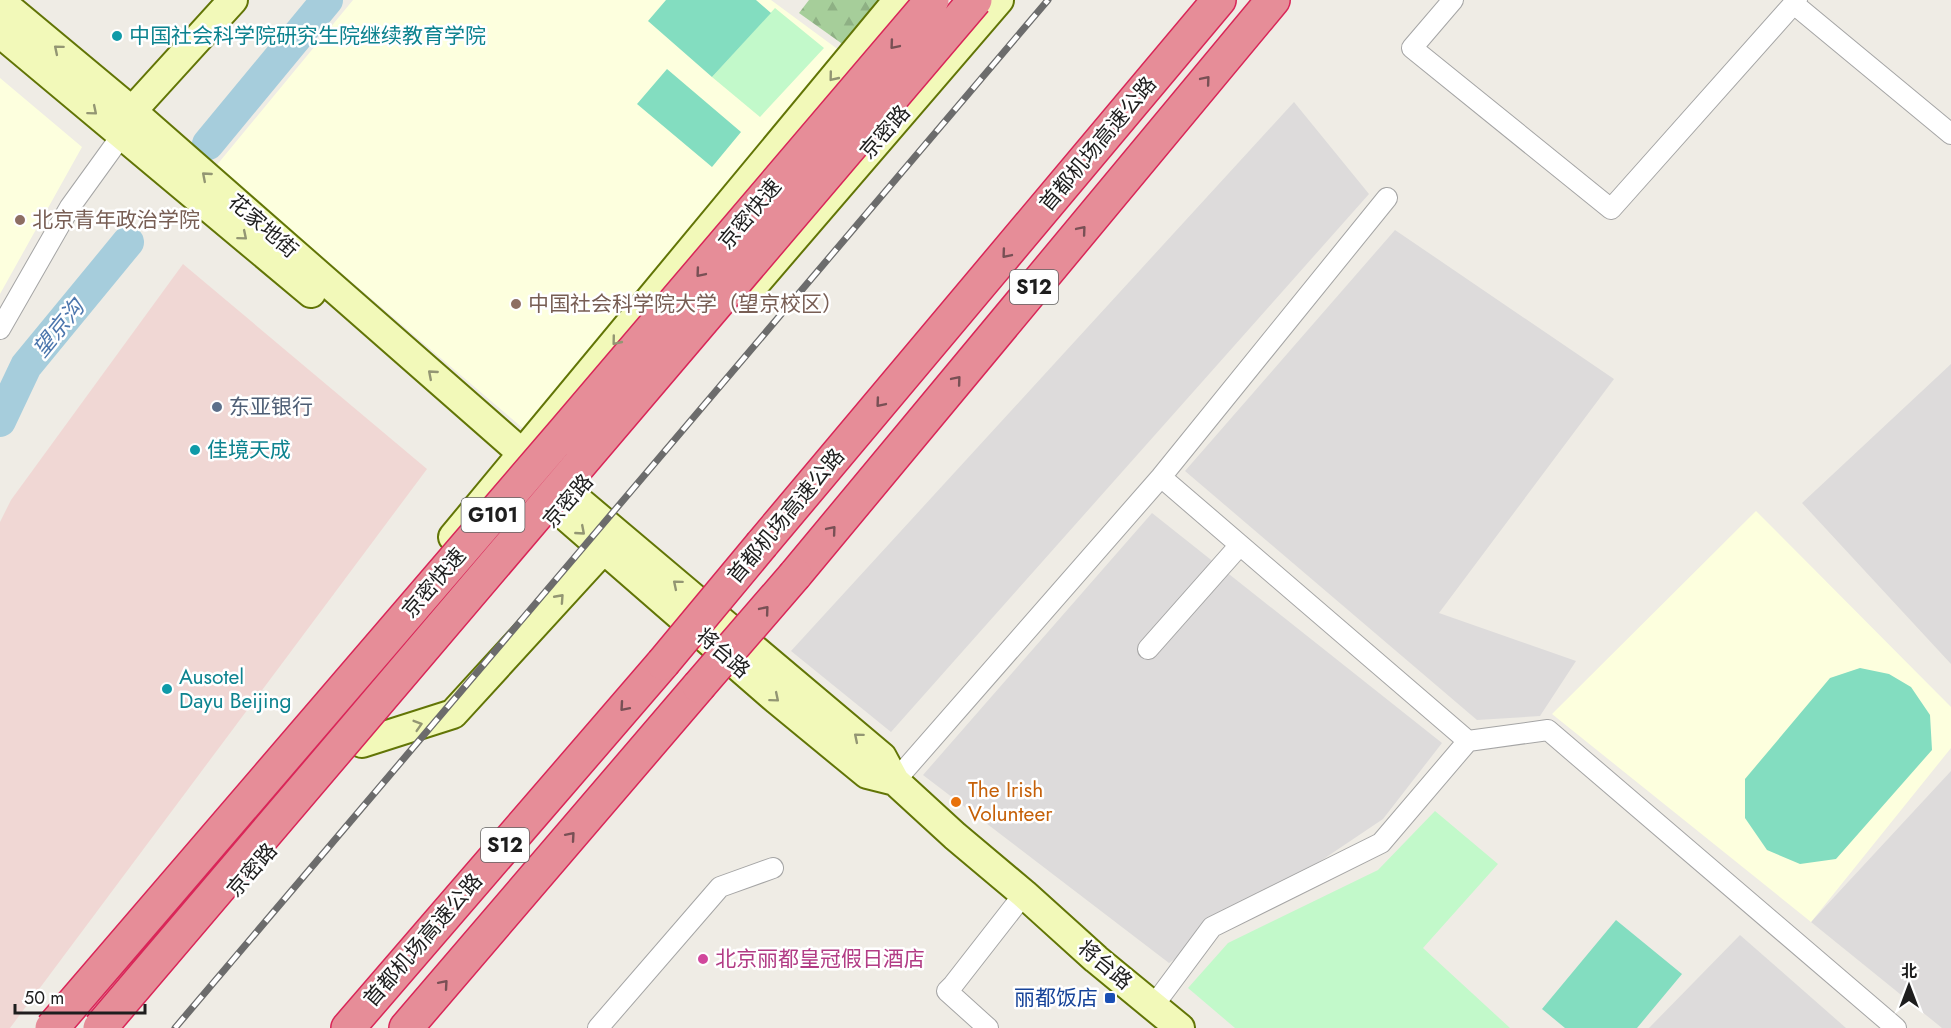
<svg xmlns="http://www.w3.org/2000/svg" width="1951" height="1028" viewBox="0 0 1951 1028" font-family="Jost,'Noto Sans SC',sans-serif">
<defs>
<pattern id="forest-firs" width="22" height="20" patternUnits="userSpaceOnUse" patternTransform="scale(1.5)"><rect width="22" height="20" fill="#a6ce9a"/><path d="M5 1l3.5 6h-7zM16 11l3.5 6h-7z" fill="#8eb084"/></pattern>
</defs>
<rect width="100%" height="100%" fill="#efece5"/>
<path fill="#dddbdb" d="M1294,102l75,92 -478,538 -100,-81z
M1395,230l219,149 -175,234 137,48 -36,55 -63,4 -292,-249z
M1951,364v300l-149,-161z
M1152,513l290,230 -59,76 -214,144 -246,-188z
M1951,771v257h-9l-131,-106z
M1740,935l106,93h-197z"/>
<path fill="#f0d7d4" d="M183,264l244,205 -417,559h-10v-506l11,-22z"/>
<path fill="#fdffde" d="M353,0h418l84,62 -316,380 -323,-276z
M0,78l82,69 -82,147z
M1756,511l195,196v41l-140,174 -259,-208z"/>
<path fill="url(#forest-firs)" d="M809,0h103l-50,58 -63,-45z"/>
<path fill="#c2f9ca" d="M775,8l49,40 -64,69 -48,-40z
M1435,811l63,53 -75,84 87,80h-275l-47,-40 40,-45 150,-73z"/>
<path fill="#83ddc0" d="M666,0h90l15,13 -59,64 -64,-56z
M667,69l74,63 -29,35 -75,-63z
M1860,668l29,6 22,13 19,28 2,35 -96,109 -36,5 -33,-14 -22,-32v-39l85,-101z
M1616,920l66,54 -45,54h-72l-23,-19z"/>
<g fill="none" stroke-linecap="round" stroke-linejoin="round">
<path stroke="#a6cddc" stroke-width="32" d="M208,144l119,-144
M0,421l26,-55 102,-124"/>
<defs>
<path id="street" d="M1453,0l-41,48 199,161 186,-209
M1794,4l157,130
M0,329l70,-122 52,-72
M1161,477l307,264
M1148,649l92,-104
M895,781l266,-304 226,-279
M1154,1005l58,-78 169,-84 87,-102 80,-11 348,298
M598,1028l122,-141 53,-19
M988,1028l-41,-37 6,-6 71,-91"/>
<path id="secondary" d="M0,1l132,110 391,343 359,303 13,24 60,55 69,58 72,65 84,69
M0,33l311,260
M132,111l101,-111
M754,285l245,-285
M531,486l246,214 90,74 28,7
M453,537l445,-537
M362,743l91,-29 150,-164"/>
<path id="highway" d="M762,544l457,-544
M795,575l478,-575
M348,1028l315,-365
M406,1028l293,-342"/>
</defs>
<use href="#street" stroke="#a5a5a5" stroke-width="22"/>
<use href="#secondary" stroke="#627506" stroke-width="32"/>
<use href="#highway" stroke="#d92658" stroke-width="36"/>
<use href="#street" stroke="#fff" stroke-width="20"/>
<use href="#secondary" stroke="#f2f9b9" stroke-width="28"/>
<use href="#highway" stroke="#e68d98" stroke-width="33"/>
<defs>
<path id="rail" d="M175,1028l873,-1028"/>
</defs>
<use href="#rail" stroke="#6c6c6c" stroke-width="7"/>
<use href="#rail" stroke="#fff" stroke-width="4.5" stroke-dasharray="14" stroke-linecap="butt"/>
<defs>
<path id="highway-bridge" d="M663,663l99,-119
M699,686l96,-111
M52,1028l512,-596 368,-432
M100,1028l875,-1028"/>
</defs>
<use href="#highway-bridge" stroke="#d92658" stroke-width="36" stroke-linecap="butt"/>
<use href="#highway-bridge" stroke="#e68d98" stroke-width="33"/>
</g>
<defs><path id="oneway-chevron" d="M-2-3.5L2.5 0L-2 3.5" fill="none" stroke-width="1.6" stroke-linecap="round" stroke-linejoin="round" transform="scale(1.5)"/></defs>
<g stroke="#785055">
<use href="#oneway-chevron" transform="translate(894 45) rotate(130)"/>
<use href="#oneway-chevron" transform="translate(1206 80) rotate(-50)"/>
<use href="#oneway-chevron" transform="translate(1082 230) rotate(-50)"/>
<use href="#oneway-chevron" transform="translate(1006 254) rotate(130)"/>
<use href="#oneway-chevron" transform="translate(700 273) rotate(130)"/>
<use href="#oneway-chevron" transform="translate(957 380) rotate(-50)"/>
<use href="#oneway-chevron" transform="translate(880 403) rotate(130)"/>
<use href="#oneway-chevron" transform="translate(832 530) rotate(-50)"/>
<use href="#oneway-chevron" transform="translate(765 610) rotate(-50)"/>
<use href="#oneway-chevron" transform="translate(624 707) rotate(131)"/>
<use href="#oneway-chevron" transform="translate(571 836) rotate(-49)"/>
<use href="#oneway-chevron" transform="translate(444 984) rotate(-49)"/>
</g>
<g stroke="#939673">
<use href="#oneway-chevron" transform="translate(58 49) rotate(-140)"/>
<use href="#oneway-chevron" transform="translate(833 77) rotate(129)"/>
<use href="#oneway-chevron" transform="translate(93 111) rotate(40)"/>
<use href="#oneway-chevron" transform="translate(206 176) rotate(-139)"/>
<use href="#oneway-chevron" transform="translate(243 236) rotate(40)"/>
<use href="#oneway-chevron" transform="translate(616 341) rotate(129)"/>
<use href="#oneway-chevron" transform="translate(432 374) rotate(-139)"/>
<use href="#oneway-chevron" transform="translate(581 531) rotate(41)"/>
<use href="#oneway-chevron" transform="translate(677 584) rotate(-140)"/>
<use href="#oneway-chevron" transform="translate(560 598) rotate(-48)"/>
<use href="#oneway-chevron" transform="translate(775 698) rotate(40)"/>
<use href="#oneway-chevron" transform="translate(418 725) rotate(-17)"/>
<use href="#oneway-chevron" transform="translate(858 737) rotate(-140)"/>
</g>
<g fill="#0f9aa8" stroke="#fff" stroke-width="2">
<circle cx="117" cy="36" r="6"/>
<circle cx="195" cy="450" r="6"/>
<circle cx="167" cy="689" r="6"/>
</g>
<g fill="#8d6e63" stroke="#fff" stroke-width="2">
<circle cx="20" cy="220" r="6"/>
<circle cx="516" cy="304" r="6"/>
</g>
<circle fill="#5c6f8a" stroke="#fff" stroke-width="2" cx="217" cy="407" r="6"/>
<circle fill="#e8710a" stroke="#fff" stroke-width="2" cx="956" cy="802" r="6"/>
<circle fill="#d1479c" stroke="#fff" stroke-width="2" cx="703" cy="959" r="6"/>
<rect fill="#1a4fb4" stroke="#fff" stroke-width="2" x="1104" y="992" width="12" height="12" rx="3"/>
<g text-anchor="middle" stroke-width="5" stroke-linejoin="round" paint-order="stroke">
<g fill="#fff" stroke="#626262" stroke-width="1.5">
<rect x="1010" y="270" width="48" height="34" rx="4.5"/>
<rect x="461.5" y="498" width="63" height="34" rx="4.5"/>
<rect x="481" y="828" width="48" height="34" rx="4.5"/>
</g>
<g font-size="20" font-weight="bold" fill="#1e1e1e">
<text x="1034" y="294">S12</text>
<text x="493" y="522">G101</text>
<text x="505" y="852">S12</text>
</g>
<g font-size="21" fill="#0d838f" stroke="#fff" text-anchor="start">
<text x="129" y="43">中国社会科学院研究生院继续教育学院</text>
<text x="207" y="457">佳境天成</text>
<text x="179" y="684">Ausotel<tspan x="179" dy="24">Dayu Beijing</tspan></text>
</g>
<g font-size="21" fill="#1e1e1e" stroke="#fff">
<text transform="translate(885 132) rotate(-49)" y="7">京密路</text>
<text transform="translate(1098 144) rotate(-50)" y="7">首都机场高速公路</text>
<text transform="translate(750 214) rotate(-50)" y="7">京密快速</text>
<text transform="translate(263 226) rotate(41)" y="7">花家地街</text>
<text transform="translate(568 501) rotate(-49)" y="7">京密路</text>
<text transform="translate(786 516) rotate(-50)" y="7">首都机场高速公路</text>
<text transform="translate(434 583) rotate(-49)" y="7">京密快速</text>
<text transform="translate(723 653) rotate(41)" y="7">将台路</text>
<text transform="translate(252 870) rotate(-49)" y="7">京密路</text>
<text transform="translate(423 940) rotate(-49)" y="7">首都机场高速公路</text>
<text transform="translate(1105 965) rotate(40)" y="7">将台路</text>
</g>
<g font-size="21" fill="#785e54" stroke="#fff" text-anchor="start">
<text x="32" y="227">北京青年政治学院</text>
<text x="528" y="311">中国社会科学院大学（望京校区）</text>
</g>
<g font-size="21" fill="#4e5e75" stroke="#fff" text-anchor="start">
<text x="229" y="414">东亚银行</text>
</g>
<g font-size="21" fill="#c56008" stroke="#fff" text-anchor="start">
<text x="968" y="797">The Irish<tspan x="968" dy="24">Volunteer</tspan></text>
</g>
<g font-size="21" fill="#b23c85" stroke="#fff" text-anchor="start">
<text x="715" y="966">北京丽都皇冠假日酒店</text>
</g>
<g font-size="21" fill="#164399" stroke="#fff" text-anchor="end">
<text x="1098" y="1005">丽都饭店</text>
</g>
<g font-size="22" font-style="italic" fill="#4c76ad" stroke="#fff">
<text transform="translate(58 328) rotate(-51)" y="8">望京沟</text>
</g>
</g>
<g transform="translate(1909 986)" stroke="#ffffff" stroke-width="4.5" paint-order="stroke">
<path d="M0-4.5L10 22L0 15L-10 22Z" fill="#1e1e1e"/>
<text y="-9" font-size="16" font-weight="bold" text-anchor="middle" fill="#1e1e1e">北</text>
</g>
<path d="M15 1004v9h130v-9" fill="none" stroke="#1e1e1e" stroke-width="3"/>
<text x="24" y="1004" font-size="18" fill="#1e1e1e" stroke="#ffffff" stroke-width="4.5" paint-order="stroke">50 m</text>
</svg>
